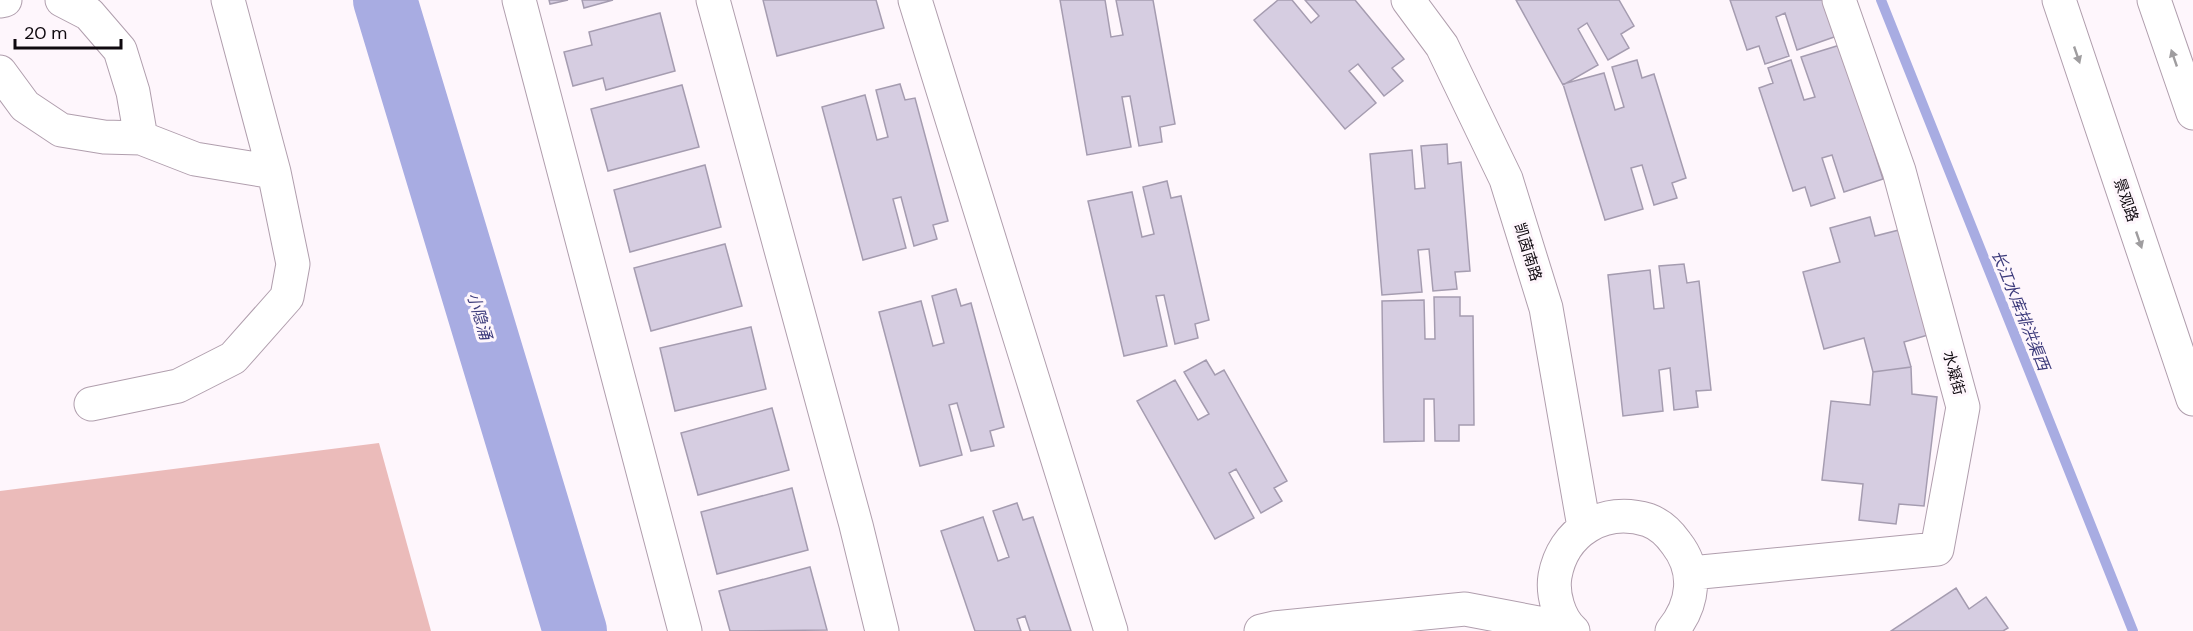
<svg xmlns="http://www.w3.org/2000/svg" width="2193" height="631" viewBox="0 0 2193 631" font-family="'DM Sans','Noto Sans SC',sans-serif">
<rect width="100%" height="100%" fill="#fef6fc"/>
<path fill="#ebbbba" d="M379,443l52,188h-431v-140z"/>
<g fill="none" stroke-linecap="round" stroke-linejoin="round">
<path stroke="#a8ace2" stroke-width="10" d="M1881,0l252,631"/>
<path stroke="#a8ace2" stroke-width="64" d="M385,0l190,631"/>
</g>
<path fill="#d6cde1" stroke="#a59cb0" stroke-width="1.5" d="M549,0h19l-18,4z
M582,0h31l-29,8z
M763,0h113l8,28 -107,28z
M1060,0h45l6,37 12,-2 -7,-35h37l22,124 -15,3 2,15 -23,4 -9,-50 -8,1 9,50 -44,8z
M1278,0h14l19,23 8,-7 -14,-16h50l49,59 -12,9 11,13 -19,15 -26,-32 -9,7 27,32 -31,26 -91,-109z
M1516,0h103l15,26 -13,8 8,14 -21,12 -21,-37 -9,6 20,36 -35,20z
M1730,0h95l12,36 -40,14 -12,-37 -9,4 13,39 -24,8 -6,-18 -12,4z
M660,13l15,58 -69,19 -3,-12 -30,8 -9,-34 28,-7 -3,-13z
M1840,45l43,134 -39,13 -12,-37 -10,3 13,40 -24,8 -6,-19 -12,4 -34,-103 14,-5 -5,-15 23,-8 13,40 11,-3 -14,-40z
M1637,60l5,18 12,-4 32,104 -14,5 5,15 -23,7 -12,-40 -11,3 12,41 -38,11 -42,-136 41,-11 11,37 9,-3 -12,-40z
M900,84l5,16 10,-2 33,123 -15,4 4,14 -23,7 -13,-49 -8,2 13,49 -43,12 -41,-153 43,-12 12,45 11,-3 -12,-47z
M682,85l17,62 -91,24 -17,-62z
M1447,144l1,20 13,-2 9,109 -15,1 2,17 -24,2 -4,-42 -11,1 4,42 -40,3 -12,-141 42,-4 3,39 10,-1 -4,-42z
M705,165l16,62 -91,25 -16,-62z
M1167,181l4,17 10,-2 28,124 -14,4 3,14 -23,6 -11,-49 -8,1 11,50 -43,10 -36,-155 44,-9 10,45 12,-3 -11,-47z
M1870,217l5,19 24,-6 29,105 -24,7 7,25 -38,5 -9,-34 -40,11 -21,-77 37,-10 -10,-34z
M725,244l17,62 -91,25 -17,-63z
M1684,264l3,19 12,-2 12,109 -15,1 2,16 -24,3 -4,-42 -11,2 4,41 -40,5 -15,-141 42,-5 4,39 10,-1 -5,-42z
M956,289l5,17 10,-3 33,124 -14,4 4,15 -23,5 -14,-48 -8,2 13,50 -42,11 -41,-154 42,-11 12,45 11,-3 -12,-47z
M1434,297h26v19h13l1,109h-15v16h-24l-1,-42h-10v42l-40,1 -2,-141 42,-1 1,39h10z
M751,327l15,62 -91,22 -15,-63z
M1206,360l9,15 9,-5 63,111 -13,7 8,13 -21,12 -25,-44 -7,4 25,45 -39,21 -78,-138 38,-21 23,40 11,-6 -25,-42z
M1911,367l1,27 25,3 -13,109 -25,-2 -3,20 -37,-4 4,-36 -41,-4 9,-79 39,4 3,-33z
M772,408l17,62 -91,25 -17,-62z
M792,488l16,62 -91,24 -16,-62z
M1017,503l6,17 10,-3 38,114h-41l-5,-15 -8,3 4,12h-46l-34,-100 42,-14 15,44 11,-4 -16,-46z
M810,567l17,63 -97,1 -11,-40z
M1956,588l13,21 17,-12 22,31 -5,3h-112z"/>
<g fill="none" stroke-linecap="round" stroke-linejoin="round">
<defs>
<path id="street" d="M62,0l27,14 31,36 13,42 8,46 54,21 79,13
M519,0l166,631
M713,0l143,525 26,106
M915,0l196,631
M1408,0l34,46 64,133 40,129 38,219
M0,1l5,-1
M0,72l25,34 36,24 43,7 37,1
M91,404l87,-18 55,-28 54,-61 6,-33 -19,-92 -46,-172
M1691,573l246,-24 26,-142 -64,-236 -60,-171
M1261,631l13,-3 191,-19 105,20
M1573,631c-14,-12 -21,-37 -18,-55 8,-44 48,-70 93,-56 11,4 21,13 28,23 22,28 18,61 -4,88"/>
<path id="secondary" d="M2059,0l134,399
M2154,0l39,113"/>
</defs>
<use href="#street" stroke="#b09ead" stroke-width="35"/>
<use href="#secondary" stroke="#b09ead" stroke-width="35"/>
<use href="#street" stroke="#fff" stroke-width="33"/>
<use href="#secondary" stroke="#fff" stroke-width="33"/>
</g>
<defs><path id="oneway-solid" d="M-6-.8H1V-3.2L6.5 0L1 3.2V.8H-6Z" transform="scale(1.5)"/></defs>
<g fill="#9f9d9f">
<use href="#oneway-solid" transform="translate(2077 55) rotate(71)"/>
<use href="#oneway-solid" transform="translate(2174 58) rotate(-109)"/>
<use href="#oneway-solid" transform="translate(2139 240) rotate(71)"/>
</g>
<g text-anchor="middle" stroke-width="6" stroke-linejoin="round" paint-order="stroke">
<g font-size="15" fill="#0f090f" stroke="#fef6fc">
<text transform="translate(2126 200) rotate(71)" y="5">景观路</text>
<text transform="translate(1528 252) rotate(73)" y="5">凯茵南路</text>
<text transform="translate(1954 373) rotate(75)" y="5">水凝街</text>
</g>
<g font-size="16" font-style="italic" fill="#3c3a7b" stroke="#fef6fc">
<text transform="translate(2021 310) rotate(68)" y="6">长江水库排洪渠西</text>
<text transform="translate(480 316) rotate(73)" y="6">小隐涌</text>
</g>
</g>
<path d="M15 39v9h106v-9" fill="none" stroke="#0f090f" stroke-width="3"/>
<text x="24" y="39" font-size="18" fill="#0f090f" stroke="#fef6fc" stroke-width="4.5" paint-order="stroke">20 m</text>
</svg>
